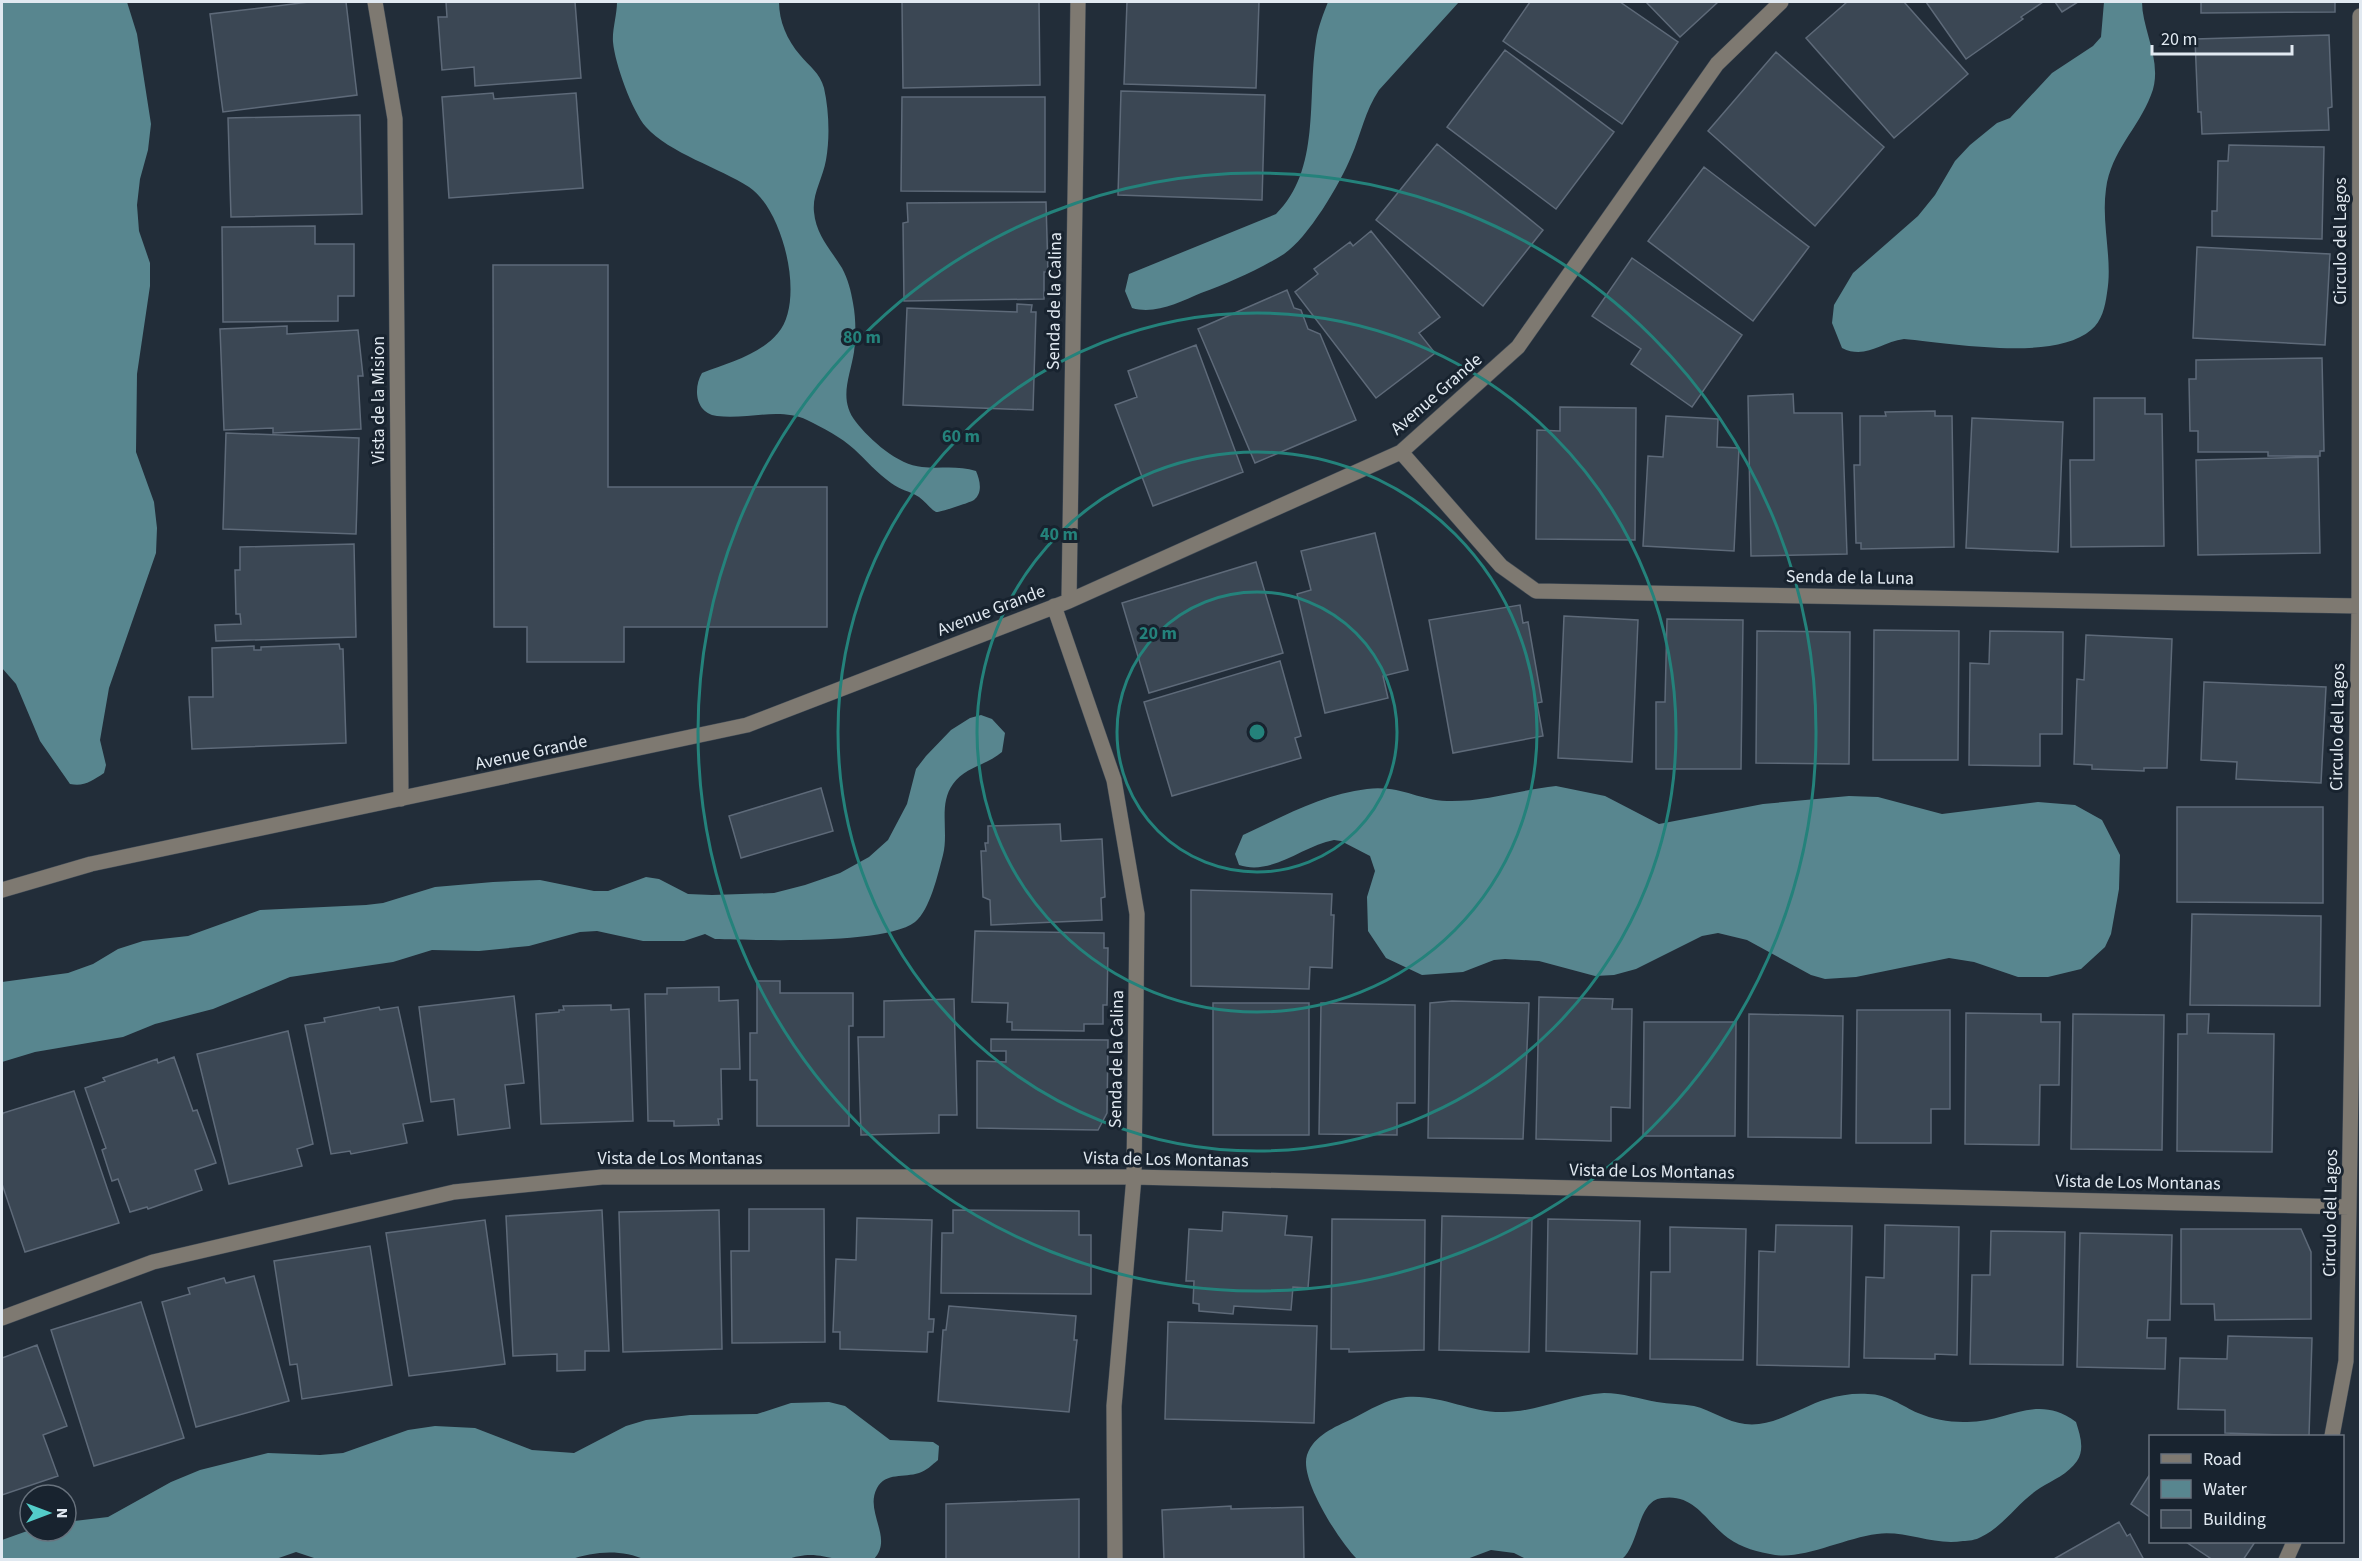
<svg xmlns="http://www.w3.org/2000/svg" width="2362" height="1561" viewBox="0 0 2362 1561" font-family="'Source Sans 3',sans-serif">
<rect width="100%" height="100%" fill="#222d39"/>
<path fill="#58868f" d="M2,2h125l10,32 14,90 -3,26 -8,29 -3,26 2,26 11,32v23l-13,88 -1,78 18,50 3,26 -1,25 -47,135 -9,52 6,25 -2,8c-12,8 -20,14 -34,11l-30,-43 -24,-57 -14,-16z
M617,2h162c0,19 8,38 21,53 9,11 20,18 24,33 5,22 6,50 2,72 -3,18 -14,34 -12,52 2,23 17,38 28,56 6,11 9,23 11,35 3,15 3,34 1,49 -4,25 -16,47 2,70 14,18 42,43 66,45 18,2 36,-2 54,4 4,9 7,22 -2,29 -3,2 -35,13 -38,12 -6,-3 -11,-11 -17,-15 -9,-6 -19,-7 -28,-14 -14,-10 -25,-23 -37,-34 -13,-12 -31,-21 -47,-29 -28,-13 -60,0 -90,-4 -22,-3 -24,-28 -15,-43 26,-10 58,-18 76,-40 28,-32 5,-124 -29,-146 -29,-19 -80,-34 -103,-60 -14,-16 -31,-63 -33,-85 -1,-12 4,-27 4,-40z
M1328,2h131l-80,88c-14,21 -18,44 -28,67 -11,27 -43,81 -67,97 -26,16 -55,29 -83,39 -21,9 -46,22 -69,15l-7,-17 4,-17 147,-60c45,-44 31,-116 40,-173 2,-14 7,-26 12,-39z
M2104,2h38c0,29 22,61 9,93 -13,34 -40,56 -45,94 -5,35 7,70 1,104 -2,14 -5,28 -16,37 -37,32 -140,13 -187,9 -24,3 -38,21 -62,9l-10,-25 2,-18 19,-32 65,-57 17,-21 20,-34 15,-16 27,-22 13,-5 42,-45 41,-27 8,-9z
M981,715l11,4 13,14 -3,19c-15,13 -37,15 -49,32 -15,20 -4,48 -10,71 -5,19 -13,55 -28,67 -30,23 -159,18 -200,17l-10,-5 -21,7h-41l-46,-10 -17,1 -51,14 -50,5 -47,-1 -39,12 -103,15 -77,32 -58,15 -32,13 -88,15 -33,10v-80l66,-9 25,-9 25,-15 25,-8 45,-5 72,-26 106,-5 17,-2 52,-16 58,-5 47,-2 54,11h14l38,-14 13,2 29,15 24,1 62,-2 31,-8 35,-12 29,-16 19,-17 19,-36 9,-35 10,-13 25,-26 19,-12z
M1556,786l49,10 54,28 104,-20 86,-8 29,1 64,17 96,-12 37,3 27,15 18,35 -1,34 -8,45 -6,13 -24,22 -33,8h-30l-44,-15 -25,-4 -93,19 -31,2 -14,-4 -64,-35 -29,-7 -16,3 -66,33 -22,6 -19,1 -56,-15 -34,-2 -11,1 -31,12 -41,3 -36,-17 -18,-27 -1,-34 8,-26 -5,-15 -29,-15 -7,-1c-32,6 -62,36 -95,25l-4,-11 8,-19c39,-18 80,-41 124,-46 33,-4 50,11 80,12 38,1 72,-11 109,-15z
M1604,1393c19,0 35,6 53,9 12,2 25,2 37,4 17,4 33,16 51,18 28,4 57,-18 82,-25 13,-4 27,-6 41,-5 19,0 34,12 50,19 14,6 30,9 45,9 45,2 72,-30 113,0 4,13 9,27 1,39 -9,13 -24,19 -37,27 -22,14 -36,38 -59,49 -5,3 -13,4 -18,4 -29,5 -58,-11 -86,-7 -32,4 -72,25 -102,21 -17,-3 -33,-7 -47,-17 -22,-16 -33,-45 -66,-40 -25,3 -22,46 -40,61h-96l-12,-6 -23,-3 -24,9h-110c-17,-17 -58,-79 -50,-104 7,-20 28,-28 45,-36 18,-9 34,-20 54,-22 33,-3 63,15 95,15 34,1 68,-17 103,-19z
M829,1402l16,4 45,34 43,2 6,4 -1,14c-6,5 -12,11 -19,13 -15,5 -33,-1 -42,15 -13,24 17,50 -3,71 -10,1 -23,2 -33,1 -24,-5 -32,-8 -56,0h-139c-25,-11 -51,-9 -77,0h-249l-24,-8 -23,8 -271,-1v-19l28,-10 36,1v-9l42,-5 63,-35 29,-12 68,-17 52,2 23,-2 65,-23 27,-4 40,2 57,22 42,3 52,-27 20,-6 44,-5 67,-1 34,-11z"/>
<path fill="#3b4754" stroke="#5e6a79" stroke-width="1.5" d="M309,2h37l11,93 -134,17 -13,-98z
M446,2h129l6,76 -106,8 -1,-19 -32,3 -4,-53h9z
M902,2h137l1,83 -137,3z
M1127,2h132l-3,86 -132,-4z
M1530,2h90l58,40 -56,82 -119,-83z
M1646,2h72l-38,35z
M1847,2h57l64,72 -74,64 -88,-100z
M1926,2h117l-22,15 2,2 -57,40z
M2055,2h23l-16,10z
M2201,2h134v10l-134,1z
M2329,35l3,72 -4,1 1,22 -127,4 -1,-22h-3l-3,-73z
M1505,50l109,82 -58,77 -109,-82z
M1776,52l108,95 -69,79 -107,-95z
M1121,91l144,4 -3,105 -144,-5z
M493,93l1,6 82,-6 7,95 -134,10 -7,-101z
M902,97h143v95l-144,-1z
M360,115l2,99 -131,3 -3,-99z
M1437,144l106,86 -60,76 -107,-86z
M2229,145l95,2 -2,92 -110,-3v-25h5l1,-50h10z
M1704,167l105,80 -56,74 -105,-80z
M1046,202l2,70h-4v27l-140,2 -1,-78 5,-1 -1,-19z
M315,226v18h39v52h-16v25l-115,1 -1,-95z
M1371,231l69,86 -21,16 16,20 -59,45 -81,-106 23,-18 -4,-5 36,-27 3,4z
M2197,247l133,7 -5,91 -132,-7z
M1632,258l110,77 -50,72 -61,-43 10,-15 -49,-33z
M493,265h115v222h219v140h-203v35h-97v-35h-33z
M1287,290l7,18 7,2 7,19 12,5 36,86 -101,43 -57,-134z
M1017,304l15,1 -1,7h5l-3,98 -130,-5 4,-97 110,4z
M287,326v8l71,-4 5,46h-5l3,53 -88,4v-5l-49,2 -4,-101z
M1196,345l47,127 -90,34 -38,-101 22,-8 -9,-26z
M2322,358l2,93h-4v5h-52v-4h-70v-21h-8l-1,-52h7v-19z
M1793,394l1,19h48l5,141 -96,2 -3,-160z
M2094,398h51v16h17l2,132 -93,1 -1,-87h24z
M1560,407l76,1 -1,132 -99,-1 1,-109 23,1z
M1935,411v5h17l2,131 -93,2v-6h-5l-2,-78h6v-49h26l-1,-4z
M1666,416l52,3 -1,28 22,1 -5,103 -91,-5 5,-90 15,1z
M1972,418l91,4 -5,130 -92,-4z
M226,433l133,5 -3,96 -133,-5z
M2318,457l2,96 -122,2 -2,-95z
M1375,533l33,137 -25,6 5,22 -63,15 -28,-119 14,-4 -10,-39z
M354,544l2,93 -140,4 -1,-16 26,-1 -1,-10h-4l-1,-44h5v-23z
M1256,562l27,91 -134,40 -27,-90z
M1520,605l3,18 5,-1 14,80 -5,1 6,33 -90,17 -24,-133z
M1564,616l74,4 -6,142 -74,-4z
M1667,619l76,1 -2,149h-85v-67h9z
M1874,630l85,1 -1,129h-85z
M1757,631l93,1 -1,132 -93,-1z
M1990,631l73,1 -1,102h-22v32l-71,-1 1,-102 19,1z
M2086,635l86,4 -5,129h-23v3l-52,-2v-4l-18,-1 3,-85 7,1z
M339,644l1,5h3l3,94 -154,6 -3,-52h24l-1,-49 42,-2v4h7v-3z
M1280,661l21,75 -6,2 6,20 -129,38 -28,-94z
M2204,682l122,5 -5,96 -85,-4 1,-17 -36,-2z
M821,788l12,43 -92,27 -12,-42z
M2177,807h146v96l-146,-1z
M1060,824l1,17 41,-2 3,58 -4,1 1,22 -111,5 -1,-25 -7,-3 -2,-46h5l-1,-8h3v-17z
M1191,890l141,4 -1,21h3l-2,53 -22,-1 -1,22 -118,-3z
M2192,914l129,2 -1,90 -130,-1z
M975,931l129,2v15h4l-1,57h-4v19h-19v7l-72,-1v-8h-5l1,-19 -36,-1z
M757,981h23v12h73v33h-4v100h-92v-46h-7v-47h7z
M719,987v14l19,-1 2,69h-19l1,50h-4l1,6 -45,1v-5h-26l-3,-127h22v-6z
M514,996l10,87 -19,2 5,43 -52,7 -4,-36 -23,3 -12,-95z
M1539,997l74,2 -1,10h20l-2,99 -19,-1v34l-75,-2z
M954,999l3,116h-18v18l-78,2 -3,-98h26v-36z
M1452,1001l77,2 -6,136 -95,-1 2,-135z
M1213,1003h96v132h-96z
M1321,1003l94,2v98h-18v32l-78,-1z
M611,1005v5l18,-1 4,112 -92,3 -5,-110 23,-2v-2h5l-1,-4z
M379,1007l1,3 18,-3 25,114 -20,3 4,19 -56,11 -1,-3 -19,3 -26,-129 20,-3 -1,-4z
M1857,1010h93v99h-19v34h-75z
M1966,1013l75,1v8h19l-1,63h-19l-1,60 -74,-1z
M1749,1014l94,2 -2,122 -93,-1z
M2073,1014l91,1 -2,135 -91,-1z
M2187,1014h22l-1,19 66,1 -2,118 -95,-1 1,-117h9z
M1644,1022h92l-1,114h-92z
M288,1031l25,113 -16,5 5,17 -73,18 -32,-130z
M991,1039l117,1 -1,73 -9,17 -121,-2v-67l29,1v-11h-15z
M174,1057l19,54 4,-1 19,53 -21,7 7,20 -54,19 -1,-2 -17,5 -12,-33 -6,2 -10,-31 4,-2 -21,-60 20,-7 -2,-3 54,-19 1,4z
M74,1091l45,132 -94,29 -23,-68v-68l1,-3z
M749,1209h75l1,133 -93,1 -1,-92h18z
M602,1210l7,141h-24v19l-28,1v-17l-44,2 -7,-140z
M719,1210l3,139 -99,3 -4,-140z
M953,1210l126,1v24h12v59l-150,-1 1,-60h11z
M1223,1212l64,4 -2,19 27,2 -4,51 -15,-1 -2,23 -57,-4 -1,8 -34,-3v-7l-6,-1 1,-22h-8l3,-52 33,2z
M1442,1216l90,2 -3,134 -90,-2z
M857,1218l75,2 -3,99h5l-1,13h-5l-1,20 -87,-3v-17h-7l3,-73 20,1z
M1332,1219l93,1 -1,130 -75,2v-3h-18z
M1548,1219l92,2 -3,133 -91,-3z
M485,1220l20,144 -96,12 -23,-143z
M1776,1225l76,1 -3,141 -92,-2 2,-114 16,1z
M1885,1225l74,2 -2,128 -22,-1v5l-71,-1 2,-81 18,1z
M1670,1227l76,2 -3,131 -93,-1 1,-87h19z
M2181,1229h120l10,23v67l-96,1 -1,-16h-33z
M1991,1231l74,1 -2,133 -93,-1 2,-89h18z
M2080,1233l92,2 -2,85h-22l-1,18h19l-1,31 -88,-2z
M370,1246l22,139 -90,14 -5,-35 -7,1 -16,-104z
M254,1276l35,125 -93,26 -34,-125 28,-8 -2,-6 36,-10 2,5z
M141,1302l43,136 -90,28 -43,-136z
M949,1306l127,10 -2,24h3l-8,72 -131,-11 5,-71h3z
M1168,1322l149,4 -3,97 -149,-4z
M2228,1336l84,2 -3,98 -84,-3v-23l-47,-1 2,-51 47,1z
M37,1345l30,81 -24,9 15,41 -56,19v-137z
M2150,1474v43l-19,-13z
M1079,1499v61h-133v-56z
M1231,1506v3l72,-2 1,53h-140l-2,-50z
M2119,1522l8,14 3,-2 14,26h-92z
M2186,1542h69l-12,18h-30z"/>
<g fill="none" stroke-linecap="round" stroke-linejoin="round">
<defs>
<path id="minor" d="M375,2l20,117 6,680
M1401,452l100,114 35,25 823,15
M1069,601l9,-599
M1054,606l60,174 23,134 -3,263 -20,229 1,154
M2,890l89,-26 656,-139 322,-124 332,-149 117,-105 199,-283 64,-62
M2,1318l151,-56 301,-70 148,-15h532l1215,30
M2332,1436l14,-75 3,-154 10,-601 1,-590
M2286,1560l8,-18"/>
</defs>
<use href="#minor" stroke="#414b56" stroke-width="16"/>
<use href="#minor" stroke="#7e7971" stroke-width="15"/>
</g>
<g fill="none" stroke="#24827b" stroke-width="3">
<circle cx="1257" cy="732" r="140"/>
<circle cx="1257" cy="732" r="280"/>
<circle cx="1257" cy="732" r="419"/>
<circle cx="1257" cy="732" r="559"/>
</g>
<g text-anchor="middle" stroke-width="6" stroke-linejoin="round" paint-order="stroke">
<g font-size="18" fill="#e1e9f1" stroke="#18232f">
<text transform="translate(2340 241) rotate(-90)" y="6">Circulo del Lagos</text>
<text transform="translate(1054 301) rotate(-89)" y="6">Senda de la Calina</text>
<text transform="translate(1436 394) rotate(-41)" y="6">Avenue Grande</text>
<text transform="translate(378 400) rotate(-90)" y="6">Vista de la Mision</text>
<text transform="translate(1850 577) rotate(1)" y="6">Senda de la Luna</text>
<text transform="translate(991 610) rotate(-21)" y="6">Avenue Grande</text>
<text transform="translate(2337 727) rotate(-89)" y="6">Circulo del Lagos</text>
<text transform="translate(531 752) rotate(-12)" y="6">Avenue Grande</text>
<text transform="translate(1116 1059) rotate(-89)" y="6">Senda de la Calina</text>
<text x="680" y="1164">Vista de Los Montanas</text>
<text transform="translate(1166 1159) rotate(1)" y="6">Vista de Los Montanas</text>
<text transform="translate(1652 1171) rotate(1)" y="6">Vista de Los Montanas</text>
<text transform="translate(2138 1182) rotate(1)" y="6">Vista de Los Montanas</text>
<text transform="translate(2330 1213) rotate(-89)" y="6">Circulo del Lagos</text>
</g>
</g>
<circle cx="1257" cy="732" r="9" fill="#24827b" stroke="#18232f" stroke-width="3"/>
<g font-size="18" text-anchor="middle" font-weight="bold" fill="#24827b" stroke="#18232f" stroke-width="6" stroke-linejoin="round" paint-order="stroke">
<text x="862" y="343">80 m</text>
<text x="961" y="442">60 m</text>
<text x="1059" y="540">40 m</text>
<text x="1158" y="639">20 m</text>
</g>
<rect width="2362" height="1561" fill="none" stroke="#e1e9f1" stroke-width="6"/>
<rect x="2149" y="1435" width="195" height="108" fill="#18232f" stroke="#68727d" stroke-width="1.5"/>
<rect x="2161" y="1454" width="30" height="9" fill="#7e7971" stroke="#68727d" stroke-width="1.5"/>
<text x="2203" y="1465" font-size="18" fill="#e1e9f1">Road</text>
<rect x="2161" y="1480" width="30" height="18" fill="#58868f" stroke="#68727d" stroke-width="1.5"/>
<text x="2203" y="1495" font-size="18" fill="#e1e9f1">Water</text>
<rect x="2161" y="1510" width="30" height="18" fill="#3b4754" stroke="#68727d" stroke-width="1.5"/>
<text x="2203" y="1525" font-size="18" fill="#e1e9f1">Building</text>
<g transform="translate(48 1513) rotate(90)"><circle r="28" fill="#18232f" stroke="#68727d" stroke-width="1.5"/>
<path d="M0-4.5L10 22L0 15L-10 22Z" fill="#53cdc9"/>
<text y="-9" font-size="16" font-weight="bold" text-anchor="middle" fill="#e1e9f1">N</text>
</g>
<path d="M2152 45v9h140v-9" fill="none" stroke="#e1e9f1" stroke-width="3"/>
<text x="2161" y="45" font-size="18" fill="#e1e9f1" stroke="#18232f" stroke-width="4.5" paint-order="stroke">20 m</text>
</svg>
